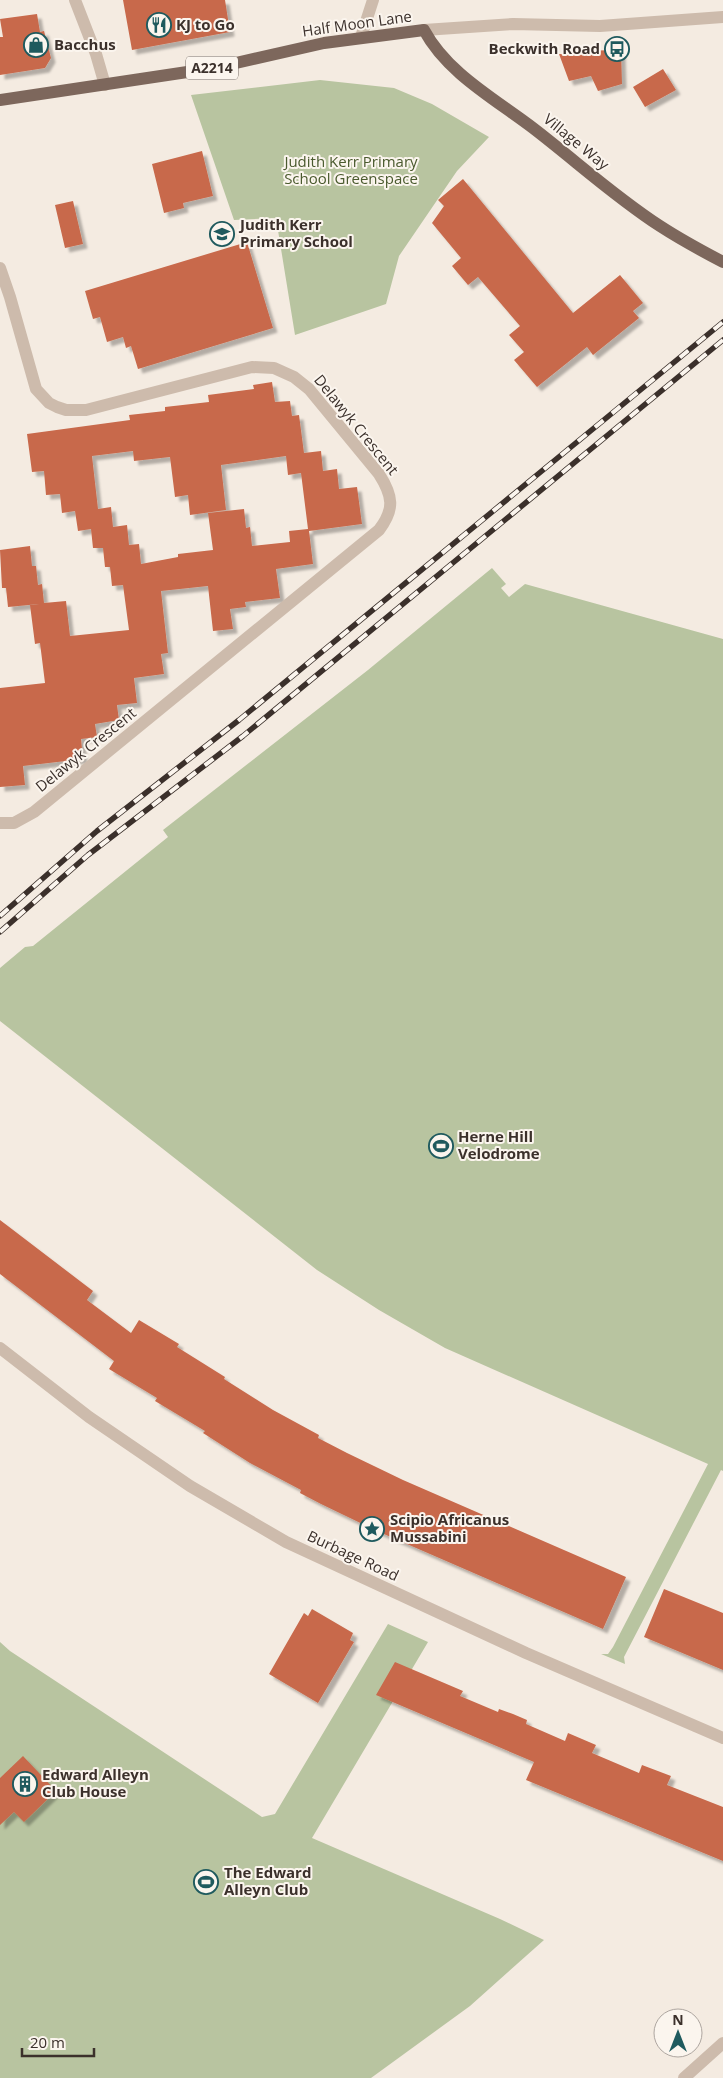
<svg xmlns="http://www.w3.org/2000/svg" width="723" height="2078" viewBox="0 0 723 2078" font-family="'Open Sans',sans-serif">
<defs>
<filter id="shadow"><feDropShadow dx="4.5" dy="4.5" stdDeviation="1" flood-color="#0004"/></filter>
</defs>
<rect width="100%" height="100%" fill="#f4ebe1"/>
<path fill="#b8c4a0" d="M320,80l74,8 38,16 57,33 -32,34 -58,85 -13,48 -91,31 -19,-117 -42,2 -43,-125z
M492,568l14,16 -5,4 8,9 16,-13 198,55v832l-2,-1 -97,187 1,7 -24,-10h7l5,-7 95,-183 -263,-116 -66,-38 -62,-40 -317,-249v-53l25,-21 8,-1 135,-109 -5,-7 205,-160z
M388,1624l40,18 -116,196 188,81 44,21 -74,66 -99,72h-371v-436l10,9 252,166 13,-3z"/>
<path fill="#c8694b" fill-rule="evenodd" filter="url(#shadow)" d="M123,0h102l5,32 -98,18z
M37,14l3,18 4,-1 7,27 -6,10 -45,7v-38h3l-3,-18z
M621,50l1,34 -24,7 -7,-15 -22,5 -10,-27h14v-3z
M663,69l13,21 -31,17 -12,-20z
M202,151l11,45 -30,7 1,5 -20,5 -12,-49z
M463,179l110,134 47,-38 23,28 -10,8 6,7 -46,37 -6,-8 -50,40 -23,-27 10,-8 -15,-17 11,-9 -42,-49 -10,8 -16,-19 9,-8 -29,-35 12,-17 -6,-6z
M73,201l10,43 -18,4 -10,-43z
M247,242l26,86 -135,41 -7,-23 -5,2 -3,-11 -16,5 -7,-25 -7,2 -8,-28z
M272,382l3,20 15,-1 2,15 7,-1 5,38 17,-2 2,20 14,-2 2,20 18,-2 5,37 -53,7 4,33 -37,5 4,29 -35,4 1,5 -16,2 3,20 -20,2 -5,-45 -47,5 7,62 -7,1 3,20 -30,4 3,25 -20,2 2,15 -24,4 2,13 -16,2 2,20 -60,7 2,19 -25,2v-99l45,-5 -5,-40 -5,1 -5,-39 9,-1 -31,3 -2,-19h-4l-2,-38 30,-4 2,20h4l2,19 4,-1 2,19 22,-2 4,35 59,-6 -6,-45 -11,1 -2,-19h-5l-2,-19h-10l-2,-19 -13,2 -3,-20 -13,2 -2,-19 -14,1 -2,-24 -12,1 -5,-38 103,-14 -1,-5 36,-4v-4l44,-5 -1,-7 46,-6 -1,-4zM133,451l1,10 36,-4 5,40 13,-2 2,20 36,-5 -5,-45 65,-9 2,19 13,-2 7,56 -19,2 1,11 -38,4 -2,-19 -4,1 -2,-19 -36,4 5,37 -35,4v3l-37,7 -2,-20 -10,1 -2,-20 -14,2 -2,-20 -13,2 -6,-53z
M0,1220l93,71 -6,9 44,33 8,-13 40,24 -2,3 48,30 -1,2 49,31 46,25 -1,3 29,15 56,27 223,97 -23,52 -226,-98 -56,-27 -21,-11 1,-3 -51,-27 -47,-30 2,-2 -50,-30 2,-3 -48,-29 5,-8 -114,-87z
M664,1589l59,24v57l-79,-33z
M312,1609l41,24 -3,7 4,2 -36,61 -49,-29 35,-61 4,3z
M395,1662l68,29 -3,5 38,16 1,-3 14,5 14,6 -1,4 39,17 3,-8 28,12 -4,8 47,20 3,-8 29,11 -4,9 56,22v54l-197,-81 8,-18 -158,-67z
M23,1756l33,35 -32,31 -10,-10 -14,13v-47z"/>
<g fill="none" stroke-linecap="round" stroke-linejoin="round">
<path stroke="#cdbbac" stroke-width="12" d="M75,0l21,54 9,31
M361,37l12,-37
M0,268l10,29 26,92 13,14 8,4 9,3h20l166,-43 22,1 20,9 15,12 70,85c14,22 16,35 0,56l-345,282 -20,11h-14"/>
<path stroke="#cdbbac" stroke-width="12" d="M424,30l89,-6 87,2 123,-9
M0,1348l89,69 101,69 96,56 240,111 197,85
M684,2078l39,-35"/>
<path stroke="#7d675c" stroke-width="12" d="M0,100l214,-32 110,-25 100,-13c23,43 71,69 109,98 43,33 82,69 127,98 20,13 42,25 63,36"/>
<defs>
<path id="rail" d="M0,916l97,-85 142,-111 484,-398
M0,932l88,-77 155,-119 480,-396"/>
</defs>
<use href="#rail" stroke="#3b302b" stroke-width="5.5"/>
<use href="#rail" stroke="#fbf5ee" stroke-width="4" stroke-dasharray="11" stroke-linecap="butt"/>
</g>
<defs>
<symbol id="restaurant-ring" viewBox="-11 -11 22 22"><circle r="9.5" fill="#fbf5ee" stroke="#1f5a5e" stroke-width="1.5"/><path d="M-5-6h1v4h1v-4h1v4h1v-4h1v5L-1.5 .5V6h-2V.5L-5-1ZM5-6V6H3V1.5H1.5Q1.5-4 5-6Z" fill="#1f5a5e"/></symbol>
<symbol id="shop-ring" viewBox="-11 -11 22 22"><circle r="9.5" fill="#fbf5ee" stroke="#1f5a5e" stroke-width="1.5"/><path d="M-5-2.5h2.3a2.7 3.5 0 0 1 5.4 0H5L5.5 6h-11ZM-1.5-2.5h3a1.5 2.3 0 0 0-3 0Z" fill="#1f5a5e"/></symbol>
<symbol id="bus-ring" viewBox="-11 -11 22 22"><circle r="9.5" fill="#fbf5ee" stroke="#1f5a5e" stroke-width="1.5"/><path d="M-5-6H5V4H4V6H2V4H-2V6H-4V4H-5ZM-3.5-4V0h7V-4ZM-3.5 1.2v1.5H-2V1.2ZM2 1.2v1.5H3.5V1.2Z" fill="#1f5a5e"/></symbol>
<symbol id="school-ring" viewBox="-11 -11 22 22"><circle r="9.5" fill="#fbf5ee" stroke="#1f5a5e" stroke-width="1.5"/><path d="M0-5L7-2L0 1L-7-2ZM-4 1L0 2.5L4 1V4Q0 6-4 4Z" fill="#1f5a5e"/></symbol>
<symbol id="stadium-ring" viewBox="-11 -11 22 22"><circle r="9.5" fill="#fbf5ee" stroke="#1f5a5e" stroke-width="1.5"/><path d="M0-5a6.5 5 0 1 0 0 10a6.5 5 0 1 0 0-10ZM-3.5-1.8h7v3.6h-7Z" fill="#1f5a5e"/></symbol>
<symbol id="sight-ring" viewBox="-11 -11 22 22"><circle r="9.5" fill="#fbf5ee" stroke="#1f5a5e" stroke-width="1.5"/><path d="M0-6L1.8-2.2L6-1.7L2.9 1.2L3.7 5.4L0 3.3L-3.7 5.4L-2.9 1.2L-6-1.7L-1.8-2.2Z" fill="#1f5a5e"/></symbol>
<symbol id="building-ring" viewBox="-11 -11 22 22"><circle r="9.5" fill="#fbf5ee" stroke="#1f5a5e" stroke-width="1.5"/><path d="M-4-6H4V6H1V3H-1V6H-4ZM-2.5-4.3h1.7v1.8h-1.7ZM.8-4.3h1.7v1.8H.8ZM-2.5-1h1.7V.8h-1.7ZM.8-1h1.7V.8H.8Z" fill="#1f5a5e"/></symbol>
</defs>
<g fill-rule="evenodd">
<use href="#restaurant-ring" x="145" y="11" width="28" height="28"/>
<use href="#shop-ring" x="22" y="31" width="28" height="28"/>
<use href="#bus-ring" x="603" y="35" width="28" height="28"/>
<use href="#school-ring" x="208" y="220" width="28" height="28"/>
<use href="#stadium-ring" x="427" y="1132" width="28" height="28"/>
<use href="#sight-ring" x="358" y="1515" width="28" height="28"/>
<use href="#building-ring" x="11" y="1770" width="28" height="28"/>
<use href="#stadium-ring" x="192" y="1868" width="28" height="28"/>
</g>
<g text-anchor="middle" stroke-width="4" stroke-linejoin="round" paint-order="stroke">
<rect fill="#fbf5ee" stroke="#756b66" stroke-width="1" x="186" y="56.5" width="52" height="23" rx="4"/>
<g font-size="14" font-weight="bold" fill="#3b302b">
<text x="212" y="73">A2214</text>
</g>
<g font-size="15" fill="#3b302b" stroke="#fbf5ee">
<text transform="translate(357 24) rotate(-8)" y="5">Half Moon Lane</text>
<text transform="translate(576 142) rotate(39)" y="5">Village Way</text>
<text transform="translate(356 425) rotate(51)" y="5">Delawyk Crescent</text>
<text transform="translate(86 750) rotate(-39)" y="5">Delawyk Crescent</text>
<text transform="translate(353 1556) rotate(25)" y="5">Burbage Road</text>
</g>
<g font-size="15" font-weight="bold" fill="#3b302b" stroke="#fbf5ee" text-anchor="start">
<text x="176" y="30">KJ to Go</text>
<text x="54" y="50">Bacchus</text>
<text x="600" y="54" text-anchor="end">Beckwith Road</text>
<text x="240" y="230">Judith Kerr<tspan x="240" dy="17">Primary School</tspan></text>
<text x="458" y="1142">Herne Hill<tspan x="458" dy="17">Velodrome</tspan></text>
<text x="390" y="1525">Scipio Africanus<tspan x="390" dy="17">Mussabini</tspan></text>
<text x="42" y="1780">Edward Alleyn<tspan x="42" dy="17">Club House</tspan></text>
<text x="224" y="1878">The Edward<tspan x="224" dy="17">Alleyn Club</tspan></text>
</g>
<g font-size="15" fill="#4a5a2e" stroke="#fbf5ee">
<text x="351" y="167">Judith Kerr Primary<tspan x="351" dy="17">School Greenspace</tspan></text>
</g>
</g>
<g transform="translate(678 2033)"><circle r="24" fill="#fbf5ee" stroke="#aea6a0"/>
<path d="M0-4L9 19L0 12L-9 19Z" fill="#1f5a5e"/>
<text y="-8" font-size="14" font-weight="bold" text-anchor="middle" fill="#3b302b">N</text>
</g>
<path d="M22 2048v8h72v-8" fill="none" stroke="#3b302b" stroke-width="2.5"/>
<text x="30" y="2048" font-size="15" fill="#3b302b" stroke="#fbf5ee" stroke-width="4" paint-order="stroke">20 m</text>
</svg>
